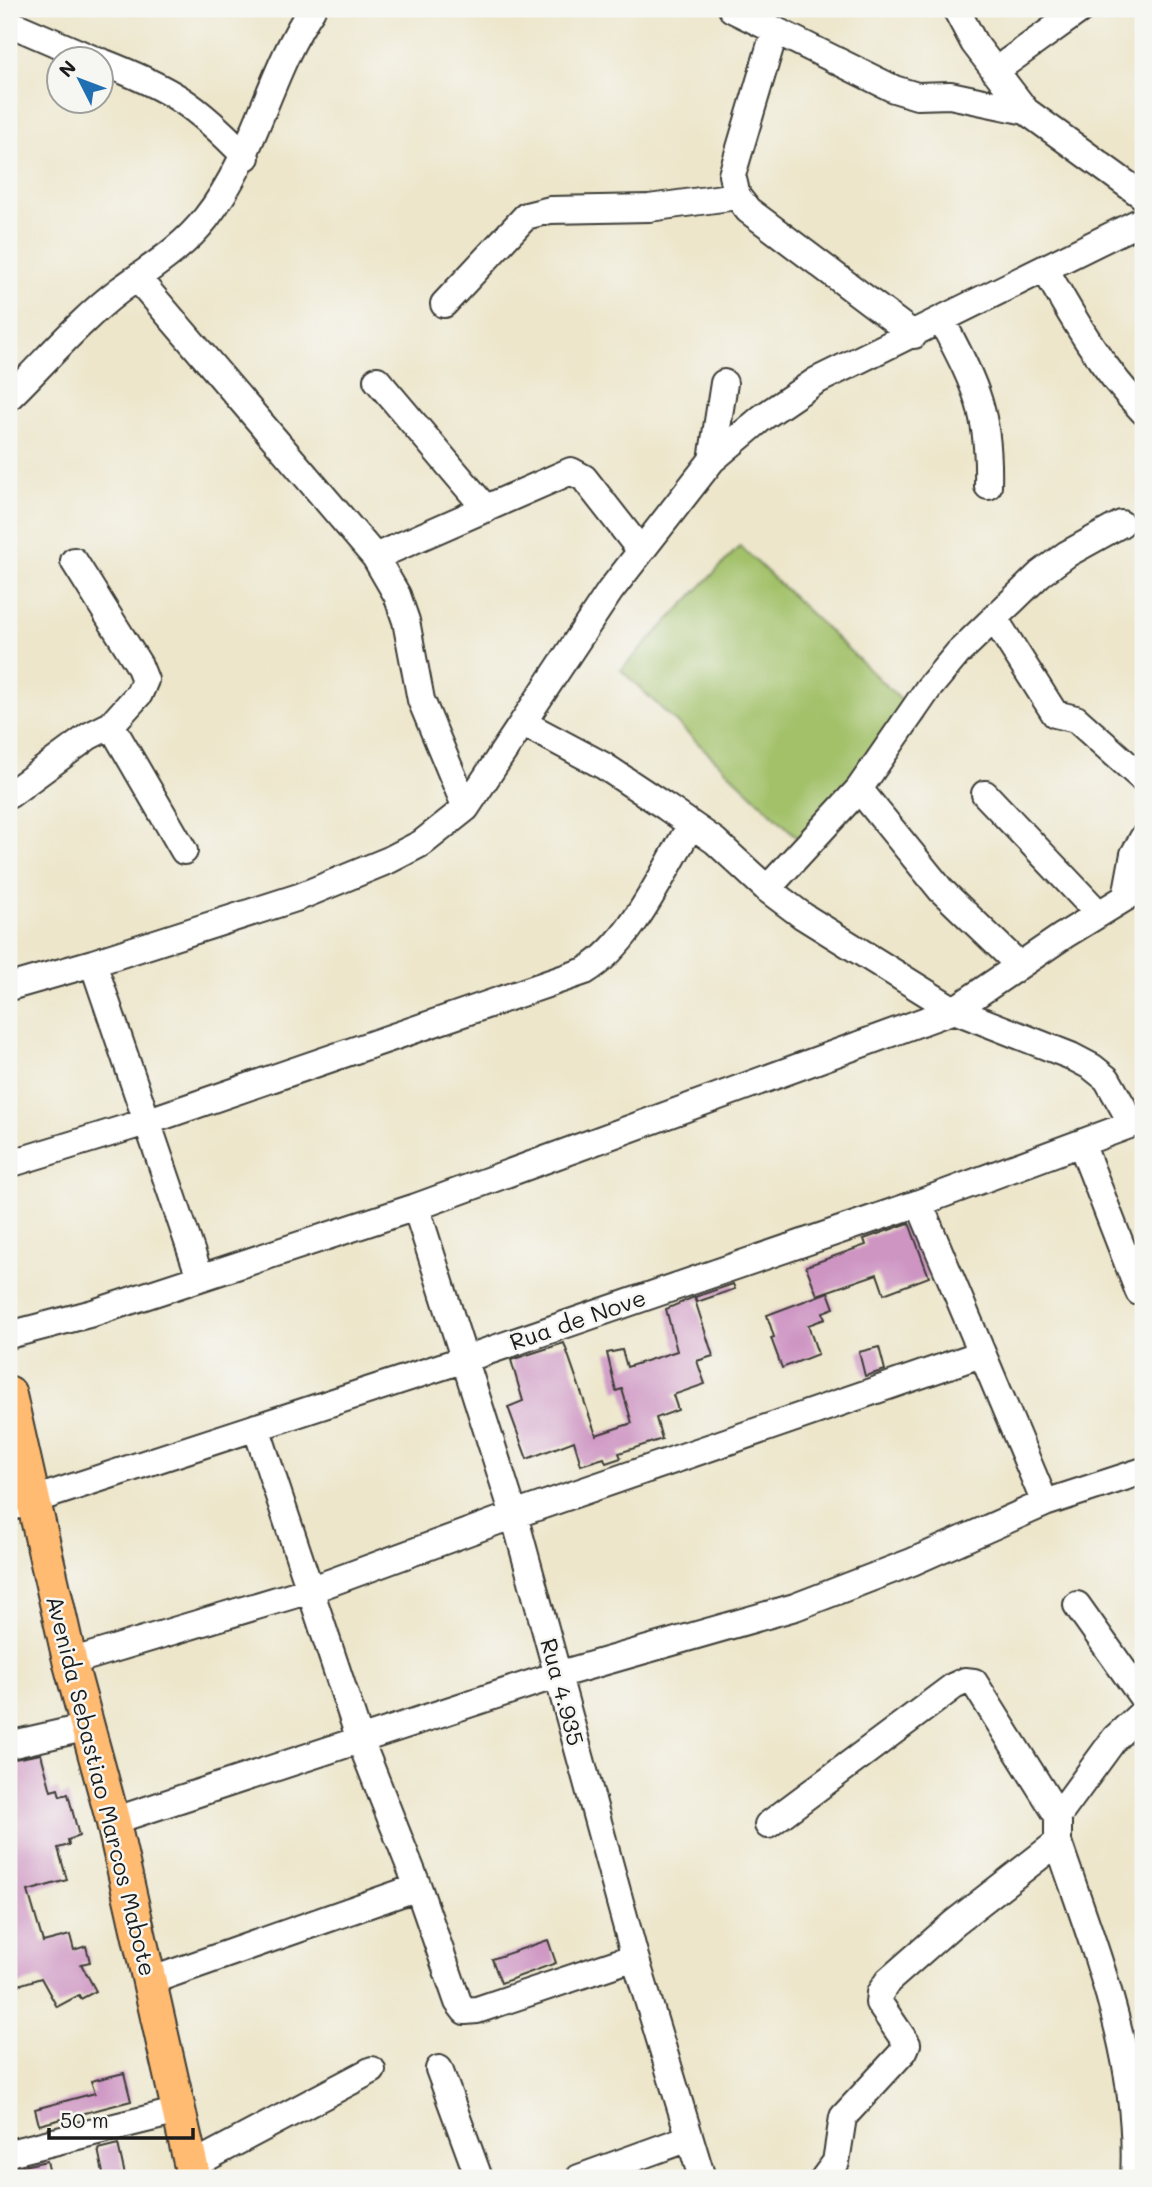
<svg xmlns="http://www.w3.org/2000/svg" width="1152" height="2187" viewBox="0 0 1152 2187" font-family="Mali,sans-serif">
<rect width="100%" height="100%" fill="#f6f6f2"/>
<filter id="ink" filterUnits="userSpaceOnUse"><feTurbulence type="fractalNoise" baseFrequency=".0143" numOctaves="2"/><feDisplacementMap in="SourceGraphic" scale="14" xChannelSelector="R" yChannelSelector="G"/><feConvolveMatrix kernelMatrix="1 2 1 2 8 2 1 2 1" color-interpolation-filters="sRGB"/></filter>
<filter id="wash" filterUnits="userSpaceOnUse"><feTurbulence type="fractalNoise" baseFrequency=".00686" numOctaves="4" result="noise"/><feDisplacementMap in="SourceGraphic" scale="28" xChannelSelector="R" yChannelSelector="G"/><feGaussianBlur stdDeviation="1.57" result="paint"/><feColorMatrix in="noise" values="0 0 0 0 0 0 0 0 0 0 0 0 0 0 0 0 0 1.4 0 .05"/><feComposite in="paint" operator="in"/></filter>
<g filter="url(#wash)">
<rect width="100%" height="100%" fill="#ede6cb"/>
<path fill="#a2c169" stroke="#5f6e42" stroke-width="2" d="M740,546l181,173 -118,124 -182,-173z"/>
<g id="blocks">
<path fill="#ce95c3" d="M909,1223l20,54 -45,17 -7,-20 -60,21 -11,-29 60,-21 -2,-6z
M733,1284l2,5 -38,13 -2,-5z
M828,1292l6,16 -11,4 2,7 -17,6 10,29 -36,14 -11,-30 3,-1 -7,-22z
M694,1297l19,59 -16,5 8,23 -32,11 5,15 -22,8 6,21 -43,14 2,5 -15,5 -2,-5 -23,7 -7,-24 -47,18 -19,-52 15,-6 -12,-41 53,-17 32,92 36,-12 -10,-34 -6,2 -9,-38 15,-3 5,17 50,-16 -11,-42z
M879,1347l6,23 -20,6 -6,-24z
M41,1754l10,37 7,-2 2,7 8,-2 11,42 -11,4 1,5 -11,3 9,32 -39,11 15,51 27,-7 4,15 12,-4 4,16 -9,2 15,27 -15,8 -2,-4 -22,12 -16,-29 -32,10v-228z
M548,1940l8,23 -55,20 -9,-24z
M124,2073l7,28 -92,24 -4,-16 60,-16 -4,-12z
M118,2144l7,31 -21,3 -6,-29z
M47,2161l4,17h-42v-9z"/>
</g>
</g>
<g filter="url(#ink)">
<use href="#blocks" fill-opacity="0" stroke="#3b3a36" stroke-width="2"/>
<g fill="none" stroke-linecap="round" stroke-linejoin="round">
<defs>
<path id="minor" d="M732,9l162,80 23,7 33,-1 76,16 117,85
M956,9l18,34 52,68
M9,23l86,37
M775,30l-43,145 5,21 11,14 166,125
M102,62c69,27 92,41 144,95
M995,71l86,-62
M1045,269c29,51 57,100 98,142
M138,279l237,278 22,38 9,26 15,79 45,108
M444,304l82,-88 24,-6 99,-2 88,-12
M942,321c33,64 48,90 46,165
M377,380l109,129
M9,397c36,-35 71,-77 111,-107 30,-22 63,-42 86,-72 50,-64 62,-144 106,-209
M712,460l12,-77
M375,557l196,-86 13,7 57,73
M74,561l65,104 6,15 -6,14 -28,31
M994,618l61,96 21,5 67,60
M523,723l81,43 62,41 49,34 52,48 36,27 151,94 117,46 21,11 15,12 25,44
M859,789l82,101 78,75
M985,794l113,119
M9,795l80,-59 22,-11 73,126
M767,889l92,-100 69,-100 30,-36 82,-79 27,-20 54,-30
M1126,897l8,-43 9,-16
M93,963l107,314
M9,987l84,-24 206,-66 90,-37 33,-17 44,-35 144,-217 102,-131 51,-43 53,-36 327,-161
M1081,1143l58,149
M9,1164l137,-42 439,-151c47,-28 78,-99 106,-146
M919,1203l126,300
M416,1207l98,308 121,442 67,221
M9,1335l84,-22 323,-106 538,-197 109,-74 80,-49
M256,1427l104,313 58,147 40,115 7,9 12,-1 158,-53
M9,1508l456,-149 454,-156 224,-83
M1077,1605l66,93
M70,1662l240,-72 204,-75 467,-161
M9,1745l79,-18
M1058,1816l57,-78 28,-26
M113,1821l444,-146 238,-68 117,-45 133,-59 98,-32
M768,1825l186,-139 11,-5 9,1 84,134v26c37,109 83,219 76,336
M150,1981l268,-94
M439,2069l40,109
M9,2153l170,-42
M191,2166l181,-96
M579,2178l110,-40
M824,2178l12,-16 7,-45 61,-66 3,-7 -28,-41 1,-10 8,-12 66,-58 104,-81"/>
<path id="major" d="M9,1393l61,269 43,159 81,357"/>
</defs>
<use href="#minor" stroke="#3b3a36" stroke-width="30"/>
<use href="#major" stroke="#3b3a36" stroke-width="37"/>
<use href="#minor" stroke="#fff" stroke-width="26"/>
<use href="#major" stroke="#ffbb71" stroke-width="33"/>
</g>
</g>
<g text-anchor="middle" stroke-width="5" stroke-linejoin="round" paint-order="stroke">
<g font-size="23" fill="#1c1c1c" stroke="#f6f6f2">
<text transform="translate(578 1320) rotate(-19)" y="8">Rua de Nove</text>
<text transform="translate(562 1692) rotate(75)" y="8">Rua 4.935</text>
<text transform="translate(101 1786) rotate(76)" y="8">Avenida Sebastiao Marcos Mabote</text>
</g>
</g>
<rect width="1152" height="2187" fill="none" stroke="#f6f6f2" stroke-width="35"/>
<g transform="translate(80 80) rotate(312)"><circle r="33" fill="#f6f6f2" stroke="#9f9f9c" stroke-width="2"/>
<path d="M0-5L12 26L0 18L-12 26Z" fill="#1f6fb2"/>
<text y="-10" font-size="19" font-weight="bold" text-anchor="middle" fill="#1c1c1c">N</text>
</g>
<path d="M49 2128v10h144v-10" fill="none" stroke="#1c1c1c" stroke-width="3.5"/>
<text x="60" y="2128" font-size="21" fill="#1c1c1c" stroke="#f6f6f2" stroke-width="5" paint-order="stroke">50 m</text>
</svg>
